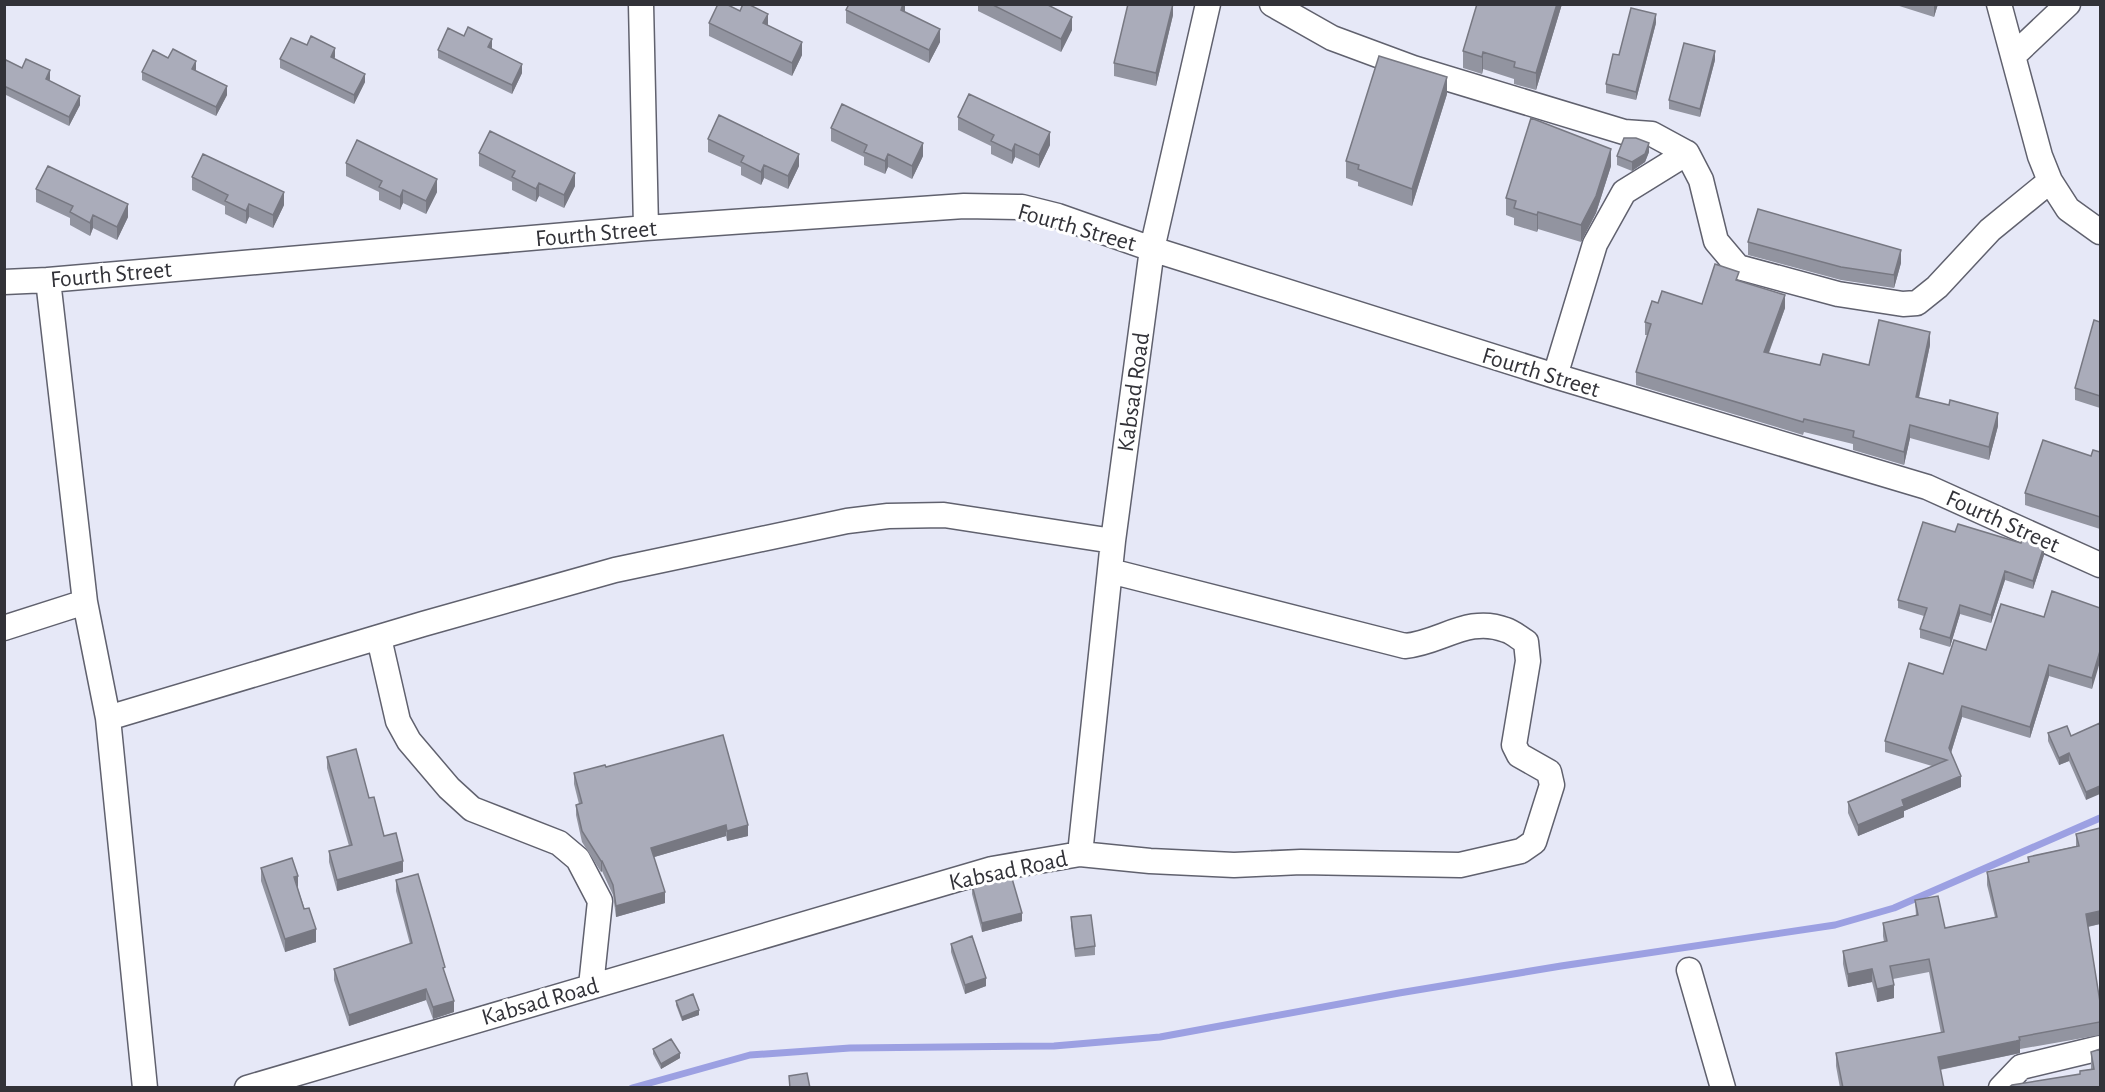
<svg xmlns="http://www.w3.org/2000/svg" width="2105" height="1092" viewBox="0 0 2105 1092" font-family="'Alegreya Sans',sans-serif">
<rect width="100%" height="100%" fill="#e6e8f7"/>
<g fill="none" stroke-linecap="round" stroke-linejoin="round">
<path stroke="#9ca0e2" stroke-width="7" d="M632,1088l118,-33 100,-7 204,-2 106,-9 239,-44 162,-27 274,-41 59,-17 206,-90"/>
<defs>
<path id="street" d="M641,4l5,224
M1272,4l60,34 81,30 211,64 28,2 35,19 14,27 15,61 22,26 100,27 65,10 14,-1 20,-16 53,-57 60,-49
M1999,4l41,152 10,25 18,28 32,23
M2013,56l55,-52
M48,280l37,322 23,116 37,370
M4,282l44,-2 598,-52 318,-22 58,1 36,9 94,33 403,127 372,111 173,78
M1555,376l40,-132 29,-52 63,-39
M4,628l81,-26
M379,638l19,83 11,20 40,47 23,21 87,34 19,16 22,42 -9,85
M108,718l315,-94 192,-54 232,-49 41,-5 56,-1 169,26
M1080,854l70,7 84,4 67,-3 159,3 61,-14 13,-9 18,-57 -3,-13 -30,-17 -5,-10 14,-84 -2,-19c-7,-4 -13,-10 -20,-12 -38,-15 -65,13 -101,16l-295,-75
M1689,970l34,118
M247,1088l745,-219 88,-15 33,-313 39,-292 56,-245
M2001,1088l20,-21 79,-19"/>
</defs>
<use href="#street" stroke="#60616e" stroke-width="27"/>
<use href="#street" stroke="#fff" stroke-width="24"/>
</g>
<path fill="#9294a0" d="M905,4v8l35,30 -11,21 -83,-40v-13z
M978,4h68l26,26 -11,22 -83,-41z
M1173,4v11l-17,71 -42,-10v-13z
M1562,4l-26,86 -22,-6v-5l-31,-10 -1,5 -19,-6v-17z
M1893,4h45l-4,13z
M709,23l59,2 34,30 -10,21 -83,-40z
M1656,23l-20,77 -30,-7v-9z
M464,36l28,11 -1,2 31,24 -10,21 -74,-36v-8z
M307,45l28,12 -1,1 31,24 -11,22 -74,-36v-9z
M168,58l28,11v2l31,24 -11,21 -74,-36v-8z
M1715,60l-15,57 -31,-8v-9z
M4,63l46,16 -1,2 31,24 -11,21 -65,-32z
M1447,94l-35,112 -54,-20v-4l-12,-4v-17z
M958,117l92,28 -11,23 -24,-11 -3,7 -21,-10v-8l-33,-16z
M831,128l92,28 -11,23 -24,-12 -3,7 -21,-9v-8l-33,-16z
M708,139l91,27 -11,23 -24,-11 -3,7 -20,-10v-8l-33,-15z
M1649,152l-4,10 -13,9 -15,-6v-9z
M479,153l96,33 -11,22 -25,-12 -3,6 -24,-12v-8l-33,-16z
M346,163l91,29 -11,22 -23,-11 -3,7 -21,-10v-8l-33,-16z
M1611,166l-15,47 -15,29 -43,-13 -1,3 -23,-7v-7l-8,-3v-17z
M192,177l92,28 -11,23 -24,-11 -3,7 -21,-10v-8l-33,-16z
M36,189l92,28 -11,23 -24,-12 -3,8 -20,-11v-7l-34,-16z
M1748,242l153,21 -7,25 -53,-8 -93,-25z
M1739,280l46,28 -16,45 51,12h49l61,-20 -11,53 79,28 -9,34 -79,-22 -6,27 -51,-15v-6l-49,-12 -1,3 -167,-50v-13l12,-37h-3v-13l13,-19 44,1z
M2100,322v86l-25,-8v-12z
M2100,452v77l-75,-24v-12l66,-37z
M1955,532l89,23 -11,34 -28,-9 -14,43 -31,-9 -10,33 -30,-9v-9l4,-13 -26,-8v-8z
M2100,608l-8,81 -43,-13 -19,62 -68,-21 -11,36 10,34 -57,24v6l-46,19 -10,-23v-11l84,-36 -47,-14v-11l58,-67 101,-57z
M2100,723l-14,77 -17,-39 -10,4 -11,-24v-8l23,3z
M327,757l42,41 15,38 19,36 -66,19 -8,-29v-11l20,-5 -22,-78z
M606,767l142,69 -21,5 -1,-5 -72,21 11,46 -49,14 -3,-22 -11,-24 -1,1 -19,-30 -6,-27v-10l3,-1 -5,-20v-11z
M2100,828v96l-12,3 12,75v33l-80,14v4l-4,1 -76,16 4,18h-104l-4,-22v-13l105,-20 -12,-61 -36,7 1,19 -17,4 -5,-20 -24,5 -5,-23v-13l41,-9 -1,-6v-13l33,-7 -1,-16 30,28 50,-11 -8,-32v-13l41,-9v-6l48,-11v-12z
M261,868l37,21 18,53 -31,10 -24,-71z
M396,880l49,94 9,38 -21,7 -7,-19 -77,26 -15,-46v-11l76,-25 -14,-53z
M972,885l50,36 -40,11 -10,-38z
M1071,917l24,29v9l-20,2 -4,-31z
M951,944l35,42 -21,8 -14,-42z
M676,1001l23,14 -17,6 -6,-16z
M653,1049l27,9 -19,11 -8,-15z
M2091,1052l9,36 -20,-14v-3l11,-2z"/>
<path fill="#777882" d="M903,4h2v10l-4,-4z
M1173,4v11l-17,71v-13z
M1557,4h5l-26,86v-17z
M1934,4h4l-4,13z
M768,14v13l-5,-4z
M1656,14v9l-20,77v-8z
M1072,17v13l-11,22v-13z
M940,29v13l-11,21v-13z
M492,39v8l-4,9v-9z
M802,42v13l-10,21v-13z
M335,48v9l-4,9v-9z
M1715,51v9l-15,57v-8z
M1483,52v17l-1,5v-17z
M196,61v8l-4,9v-9z
M522,64v9l-10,21v-9z
M50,70v9l-4,9v-9z
M365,74v8l-11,22v-9z
M1447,77v17l-35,112v-17z
M227,86v9l-11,21v-9z
M80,96v9l-11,21v-9z
M1050,132v13l-11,23v-13z
M923,143v13l-11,23v-13z
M1649,143v9l-4,10 -13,9v-9z
M1015,144v13l-3,7v-13z
M1611,149v17l-15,47 -15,29v-17z
M799,154v12l-11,23v-13z
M888,154v13l-3,7v-13z
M764,165v13l-3,7v-13z
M575,173v13l-11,22v-13z
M437,179v13l-11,22v-13z
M539,183v13l-3,6v-13z
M403,190v13l-3,7v-13z
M284,192v13l-11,23v-13z
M128,204v13l-11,23v-13z
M249,204v13l-3,7v-13z
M1538,212v17l-1,3v-17z
M93,215v13l-3,8v-13z
M1901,250v13l-7,25v-13z
M1785,295v13l-21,57v-13z
M1930,332v13l-14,65v-13z
M1998,413v13l-9,34v-13z
M1910,425v13l-6,27v-13z
M2044,546v9l-11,34v-8z
M2005,571v9l-14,43v-8z
M1960,605v9l-10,33v-9z
M2100,651v11l-8,27v-11z
M2049,665v11l-19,62v-11z
M1962,706v11l-13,42v-11z
M2069,753v8l-10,4v-7z
M1961,776v11l-57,24v6l-46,19v-11l44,-25z
M2100,786v8l-14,6v-8z
M726,825v11l-75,22v-10z
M748,825v11l-21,5v-10z
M403,861v11l-66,19v-11z
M601,861h1v10l-1,1z
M298,876v13l-4,-12z
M665,892v11l-49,14v-11z
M2100,911v13l-14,3v-13z
M1022,913v8l-40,11v-9z
M316,929v13l-31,10v-13z
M1872,969v13l-24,5v-13z
M986,978v8l-21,8v-9z
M1894,985v13l-17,4v-13z
M426,989v11l-77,26v-11z
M454,1001v11l-21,7v-12z
M699,1010v5l-17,6v-4z
M2020,1040v13l-82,17v-13z
M680,1053v5l-19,11v-5z"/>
<path fill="#aaacba" stroke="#777882" stroke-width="1.5" d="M718,4h8l14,7 3,-7h5l20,10 -5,9 39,19 -10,21 -83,-40z
M849,4h54l-2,6 39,19 -11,21 -83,-40z
M991,4h55l26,13 -11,22z
M1128,4h45l-17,69 -42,-10z
M1477,4h80l-21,69 -22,-6 1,-5 -32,-10 -1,5 -19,-6z
M1631,8l25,6 -20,78 -30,-8 7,-30 6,1z
M468,27l24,12 -4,8 34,17 -10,21 -74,-35 10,-22 16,8z
M311,36l24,12 -4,9 34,17 -11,21 -74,-36 11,-21 16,7z
M1684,43l31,8 -15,58 -31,-9z
M173,49l23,12 -4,8 35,17 -11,21 -74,-35 11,-22 15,8z
M1379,56l68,21 -35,112 -54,-20 1,-4 -13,-4z
M26,59l24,11 -4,9 34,17 -11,21 -65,-31v-23l2,-3 16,8z
M969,94l81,38 -11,23 -24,-11 -3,7 -21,-10 3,-6 -36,-18z
M842,104l81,39 -11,23 -24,-12 -3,7 -21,-9 3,-7 -36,-17z
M719,115l80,39 -11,22 -24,-11 -3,7 -20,-10 3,-6 -36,-17z
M1531,118l80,31 -15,47 -15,29 -43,-13 -1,3 -23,-7 2,-7 -10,-3z
M490,131l85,42 -11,22 -25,-12 -3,6 -24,-12 3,-6 -36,-18z
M1624,138h12l13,5 -4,11 -13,8 -15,-6z
M357,140l80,39 -11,22 -23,-11 -3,7 -21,-10 3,-6 -36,-18z
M203,154l81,38 -11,23 -24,-11 -3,7 -21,-10 3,-6 -36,-18z
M48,166l80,38 -11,23 -24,-12 -3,8 -20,-11 3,-6 -37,-17z
M1758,209l143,41 -7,25 -53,-8 -93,-25z
M1715,264l24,8 -3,8 49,15 -21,57 56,13 3,-11 46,11 10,-45 51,12 -14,65 33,8 1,-5 48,13 -9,34 -79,-22 -6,27 -51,-15 1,-6 -50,-12 -1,3 -167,-50 15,-48 -6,-2 7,-21 6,2 4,-12 40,13z
M2094,320l6,2v74l-25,-8z
M2043,440l48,16 2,-6 7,2v-1v66l-75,-24z
M1923,522l32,10 3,-8 63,19 2,-6 21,9 -11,35 -28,-10 -14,44 -31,-10 -10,33 -30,-9 7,-21 -29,-8z
M2052,591l48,17v43l-8,27 -43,-13 -19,62 -68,-21 -13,42 12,28 -59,24 2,6 -46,19 -10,-23 99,-42 -62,-19 24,-78 34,11 11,-34 32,10 15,-46 43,13z
M2100,723v63l-14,6 -17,-39 -10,5 -11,-25 19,-7 4,10z
M723,735l25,90 -21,6 -1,-6 -75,23 14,44 -49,14 -3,-21 -11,-24h-1l-19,-30 -6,-26 6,-2 -8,-30 31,-8 1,2z
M356,749l13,49 5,-1 10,39 12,-3 7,28 -66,19 -8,-29 23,-6 -25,-88z
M2100,828v83l-14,3 14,88v20l-81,15 1,3 -4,1 -78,16 6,31h-101l-7,-35 108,-21 -15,-73 -39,7 4,19 -17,4 -5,-20 -24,5 -5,-23 44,-10 -4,-18 35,-8 -3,-15 23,-4 7,32 52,-11 -10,-45 42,-10 -1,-5 51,-11 -3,-12z
M292,858l6,18 -4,1 10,32 5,-1 7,21 -31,10 -24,-71z
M418,874l27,93 -2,1 11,33 -21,6 -7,-18 -77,26 -15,-46 78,-26 -16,-63z
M1011,875l11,38 -40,10 -10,-38z
M1091,915l4,31 -20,3 -4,-32z
M972,936l14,42 -21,7 -14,-41z
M693,994l6,16 -17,7 -6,-16z
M671,1039l9,14 -19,11 -8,-15z
M2100,1049v39h-92l4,-3 68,-11v-3l14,-2 -3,-17z
M807,1073l3,15h-20l-1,-12z"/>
<g text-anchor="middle" stroke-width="6" stroke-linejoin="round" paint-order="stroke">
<g font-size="24" fill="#323238" stroke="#fff">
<text transform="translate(1077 227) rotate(16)" y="8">Fourth Street</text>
<text transform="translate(596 233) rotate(-5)" y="8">Fourth Street</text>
<text transform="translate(111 274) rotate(-5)" y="8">Fourth Street</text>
<text transform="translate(1541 372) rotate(17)" y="8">Fourth Street</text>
<text transform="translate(1133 392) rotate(-82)" y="8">Kabsad Road</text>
<text transform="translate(2003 521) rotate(24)" y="8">Fourth Street</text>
<text transform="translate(1008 870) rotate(-12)" y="8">Kabsad Road</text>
<text transform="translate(540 1001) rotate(-16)" y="8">Kabsad Road</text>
</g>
</g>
<rect width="2105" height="1092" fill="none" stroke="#323238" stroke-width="12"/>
</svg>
